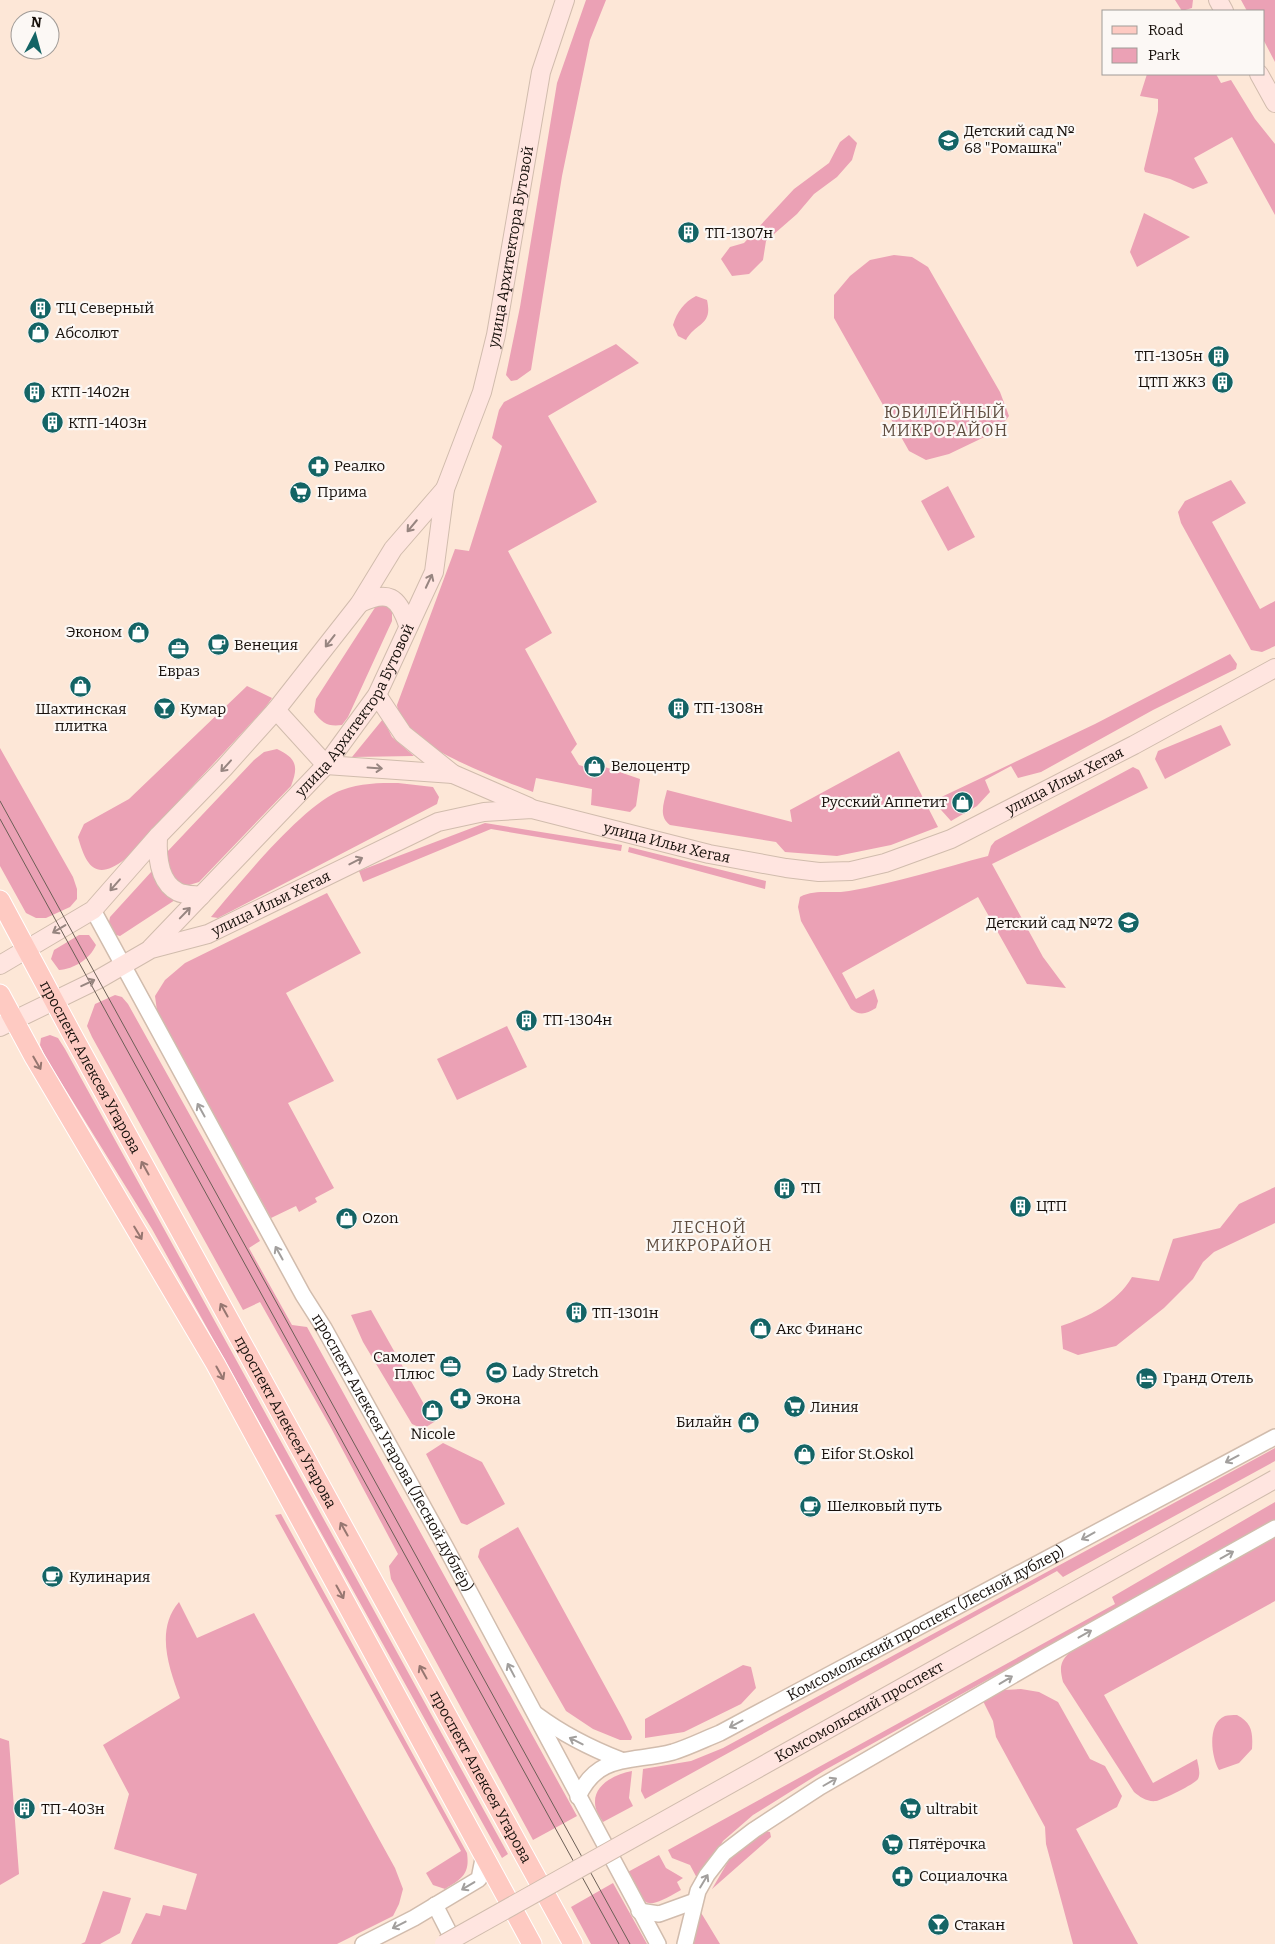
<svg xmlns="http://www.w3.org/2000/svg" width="1275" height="1944" viewBox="0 0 1275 1944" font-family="Bitter,serif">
<rect width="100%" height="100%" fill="#fde7d7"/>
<path fill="#eba1b5" d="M586,0h20l-16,40 -28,136 -31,194 -14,10 -6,1 -5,-6 14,-68 37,-224z
M1175,0h18l-1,8 -10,3z
M1241,0h34v62l-11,-21v-30h-17z
M1147,74h69l5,9 10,-3 24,39 20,25v71l-43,-78 -38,21 14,25 -15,6 -23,-10 -25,-7 -1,-3 14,-58v-12l-18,-3z
M849,135l8,8 -5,17 -15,17 -23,17 -17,20 -31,27 -3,19 -14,14 -17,2 -11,-17 9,-12 14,-4 50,-54 35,-26 11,-21z
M1144,213l46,24 -53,30 -7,-15z
M894,255l18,2 16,10 72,125 9,24 -12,15 -48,23 -23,6 -17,-9 -75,-133v-23l16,-19 20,-16z
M696,296l11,4c6,26 -11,22 -21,40l-8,-4 -5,-11c4,-13 11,-23 23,-29z
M616,344l23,19 -91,53 49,86 -89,49 44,82 -27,16 52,95 -6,8 8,13 20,6 3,-5 38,13 -4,27 -6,6 -39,-7 1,-16 -56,-11 -3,14c-30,-11 -118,-44 -132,-72 -3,-4 -3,-10 -4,-15l58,-156 14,2 33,-105 -10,-8 7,-28 5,-8z
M1231,480l15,23 -34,19 48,87 15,-8v45l-13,6 -11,-2 -70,-127 -3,-11 7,-11z
M948,486l27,51 -27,14 -27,-50z
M386,603l6,6v12l-44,96 -6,8c-14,2 -20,-2 -28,-13l2,-13 60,-93z
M1230,654l7,10 -1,5 -83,41 -112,62 -23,6 -7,-12 -26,14 5,12 -13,14 -26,15 -18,-20 162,-77z
M247,686l25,12 -7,10 -140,151c-29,23 -39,7 -47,-22l6,-13 45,-25z
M383,719l9,18 22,19 -62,1z
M1221,725l10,20 -66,34 -10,-20 3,-8z
M0,748l73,129 4,12v10l-7,8 -24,11h-10l-10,-5 -26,-47z
M277,749c19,9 22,17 14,37l-92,96 -13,4 -9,-5 -12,-14 2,-15 87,-92 10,-8z
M899,751l39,76 -47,18 -54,11 -52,-4 -9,-10 -106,-17c-12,-9 -6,-22 -3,-35l125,32 -2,-12z
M1133,767l6,3 9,18 -156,76 51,93 23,31 -39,-4 -49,-87 -136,76 14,26 18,-10 4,12 -2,7c-10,6 -16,8 -25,1l-50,-88 -3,-14 2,-10c15,-8 33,-3 49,-6 47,-8 93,-23 139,-35l3,-10 4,-5z
M398,783l35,4 6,10 -2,7 -219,114 -7,-1c27,-32 93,-114 131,-127 18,-7 37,-7 56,-7z
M485,823l137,22 -1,6 -130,-22 -128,53 -4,-11z
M629,847l137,34 -1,8 -137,-37z
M152,871l6,15 17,14 -55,36 -4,-1 -7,-13 1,-5z
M327,893l34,60 -75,40 48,88 -46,22 46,85 -19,10 2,4 -18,10 -3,-6 -25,12 -114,-207 -2,-15 10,-16 20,-17z
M79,935h10l7,10c-6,14 -22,24 -37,25l-8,-11 3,-9z
M115,995l7,2 6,7 132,237 -11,7 43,77 15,2 270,489 -44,24 -142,-261 -2,-13 9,-12 -67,-126 -71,-126 -17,8 -151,-273 -5,-11 8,-22z
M507,1026l20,41 -70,33 -20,-41z
M50,1035l8,3 7,11 443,805 -6,4 -350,-629 -106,-171 -6,-13 1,-7z
M1275,1187v36l-61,29 -11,10 -10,17 -29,29 -48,38 -38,9 -15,-6 -2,-23c27,-9 56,-23 71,-49l27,4 14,-42 47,-11 19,-24z
M371,1310l63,112 -11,7 -11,-5 -49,-82 -12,-27z
M443,1443l39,19 23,42 -38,21 -6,-2 -35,-69z
M1275,1448v13l-212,116 -6,-6 -412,228 -4,-8 2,-22 48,-8 32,-13z
M1275,1502v18l-450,250 -72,45 -30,26 -21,37 -4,2 -8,-15 -18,-7 -4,-8 447,-246 -3,-7z
M281,1514l186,339c3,21 -5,26 -22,36l-12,-4 -7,-12 35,-22 -186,-336z
M518,1527l104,190 10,20 -1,3h-11l-27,-11 -27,-18 -88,-154 2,-8z
M1275,1536v65l-171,94 49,88 44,-24c1,6 4,14 1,20 -3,5 -36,21 -42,22 -9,1 -16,-4 -22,-9l-71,-110c-3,-13 -4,-19 6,-29z
M179,1602l18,36 57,-25 141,255 8,21 -4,15 -6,12 -56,28h-206l15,-31 14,3 3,-11 23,5 11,-36 -83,-25 15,-55 -26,-49 77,-47c-11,-30 -25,-68 -1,-96z
M743,1665l8,2 5,21 -15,16 -57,28 -39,6v-19z
M1021,1689l18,3 19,10 32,57 15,7 17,30 -5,11 -41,22 62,115h-65l-27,-100 -1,-17 -49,-90 -3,-16 -10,-20 21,-11z
M1237,1715c15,8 16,17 15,34l-13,14 -20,7c-8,-13 -12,-47 6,-54 3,-1 8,-1 12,-1z
M0,1738l9,3 10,133 -19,11z
M632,1771l-3,27 4,8 -30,16c-3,-5 -8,-12 -8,-19 -1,-19 21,-29 37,-32z
M765,1831l5,1 1,5 -59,52 17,-29z
M659,1855l7,13 17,10 -6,4 4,8c-37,21 -35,18 -55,-17z
M613,1883l34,61h-56l-20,-37z
M103,1891l28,7 -11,35 -20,11h-19l4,-2z
M700,1911l20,33h-27z"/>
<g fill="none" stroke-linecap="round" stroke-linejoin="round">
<defs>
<g id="tertiary">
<path id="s1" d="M93,910l210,385 21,33 121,218 213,398"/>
<path d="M537,1715c27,20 53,33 84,45"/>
<path id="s2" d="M578,1797c20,-45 56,-34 95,-45 16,-5 32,-13 47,-19l555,-296"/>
<path d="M435,1905l20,39"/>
<path d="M639,1911l20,3 36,-13"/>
<path d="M363,1944l51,-26 65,-39 5,-25"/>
<path d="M685,1944l13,-53 9,-16 17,-22 30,-23 66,-43 223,-129 232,-130"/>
</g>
<g id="secondary">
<path d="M1218,0l6,11"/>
<path d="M1259,74l16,29"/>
<path d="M360,603c28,-13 38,-7 48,22"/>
<path d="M377,695l26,39 50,40 76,33"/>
<path d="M276,710l50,55 127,9"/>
<path d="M158,836c-1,19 0,46 20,56 6,3 16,3 23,4"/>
<path id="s3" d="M151,948l175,-183 51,-70 57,-123 11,-83 37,-97 14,-57 45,-263 24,-72"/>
<path d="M0,965l93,-55 65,-74 66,-68 52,-58 84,-107 33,-54 52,-60"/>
<path id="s4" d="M0,1027l99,-48 52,-30 57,-15 230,-112 46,-10 48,-3 177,45 77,14 33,4 32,-1 34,-8 66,-24 183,-94 141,-77"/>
</g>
<g id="primary">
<path id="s5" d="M0,900l74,138 499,906"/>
<path d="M0,994l34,63 181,306 317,581"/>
</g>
</defs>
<use href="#tertiary" stroke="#d1bcad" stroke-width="18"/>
<use href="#secondary" stroke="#d1bcad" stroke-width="20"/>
<use href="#primary" stroke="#fff" stroke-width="21"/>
<use href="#tertiary" stroke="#fff" stroke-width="15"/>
<use href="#secondary" stroke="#ffe5e0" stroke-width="18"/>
<use href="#primary" stroke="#fecac2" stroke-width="19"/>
<path stroke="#6c5f56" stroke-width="1" d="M0,801l630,1143
M0,819l619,1125"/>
<defs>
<g id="secondary-bridge">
<path id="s6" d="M444,1944l831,-465"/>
</g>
</defs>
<use href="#secondary-bridge" stroke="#d1bcad" stroke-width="20" stroke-linecap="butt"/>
<use href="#secondary-bridge" stroke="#ffe5e0" stroke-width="18"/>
</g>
<defs><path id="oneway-shaft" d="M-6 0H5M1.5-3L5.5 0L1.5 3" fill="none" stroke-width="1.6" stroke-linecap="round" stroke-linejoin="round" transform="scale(1.25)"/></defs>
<g stroke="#978580">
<use href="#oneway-shaft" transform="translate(412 526) rotate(130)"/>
<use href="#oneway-shaft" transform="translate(429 581) rotate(-65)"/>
<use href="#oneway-shaft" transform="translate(330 641) rotate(128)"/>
<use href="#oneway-shaft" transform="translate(226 766) rotate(132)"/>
<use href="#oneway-shaft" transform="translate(375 768) rotate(4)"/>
<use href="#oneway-shaft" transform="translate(356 861) rotate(-27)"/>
<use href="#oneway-shaft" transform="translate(115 885) rotate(131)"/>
<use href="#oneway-shaft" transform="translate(185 913) rotate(-46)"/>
<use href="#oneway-shaft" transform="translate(59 929) rotate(149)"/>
<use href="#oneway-shaft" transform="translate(88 983) rotate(-25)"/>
</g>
<g stroke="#967670">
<use href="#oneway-shaft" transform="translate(37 1063) rotate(60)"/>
<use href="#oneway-shaft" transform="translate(145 1168) rotate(-119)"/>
<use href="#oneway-shaft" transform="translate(138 1233) rotate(59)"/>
<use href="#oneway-shaft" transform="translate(224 1310) rotate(-119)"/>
<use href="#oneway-shaft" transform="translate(220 1373) rotate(61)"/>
<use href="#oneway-shaft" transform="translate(344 1529) rotate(-119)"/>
<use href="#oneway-shaft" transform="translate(340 1592) rotate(61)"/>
<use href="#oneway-shaft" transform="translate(423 1672) rotate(-119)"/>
</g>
<g stroke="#a29f9d">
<use href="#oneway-shaft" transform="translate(201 1110) rotate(-119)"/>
<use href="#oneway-shaft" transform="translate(279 1253) rotate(-119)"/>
<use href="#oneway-shaft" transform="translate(1232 1459) rotate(152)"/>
<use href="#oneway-shaft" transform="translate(1088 1536) rotate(151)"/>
<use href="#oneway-shaft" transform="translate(1227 1555) rotate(-29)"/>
<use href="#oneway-shaft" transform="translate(1085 1634) rotate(-29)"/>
<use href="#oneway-shaft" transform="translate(511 1670) rotate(-118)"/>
<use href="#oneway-shaft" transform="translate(1006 1680) rotate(-31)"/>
<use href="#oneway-shaft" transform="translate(736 1724) rotate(152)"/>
<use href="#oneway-shaft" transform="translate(576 1741) rotate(-153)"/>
<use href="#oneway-shaft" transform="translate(830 1782) rotate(-30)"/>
<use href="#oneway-shaft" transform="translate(704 1881) rotate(-59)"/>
<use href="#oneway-shaft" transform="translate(468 1886) rotate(149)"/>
<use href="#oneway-shaft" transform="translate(399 1925) rotate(153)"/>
</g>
<defs>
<symbol id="school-disc" viewBox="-11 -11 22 22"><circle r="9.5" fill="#146465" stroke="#fcf8f5"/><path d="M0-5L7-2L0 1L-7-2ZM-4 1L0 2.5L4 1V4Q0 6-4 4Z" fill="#fff"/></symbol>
<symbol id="building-disc" viewBox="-11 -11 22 22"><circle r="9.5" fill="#146465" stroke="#fcf8f5"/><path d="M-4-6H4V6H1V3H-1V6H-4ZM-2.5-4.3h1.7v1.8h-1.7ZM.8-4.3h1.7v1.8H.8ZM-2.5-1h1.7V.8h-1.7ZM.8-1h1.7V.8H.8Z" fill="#fff"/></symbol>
<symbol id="shop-disc" viewBox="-11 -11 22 22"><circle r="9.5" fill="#146465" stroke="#fcf8f5"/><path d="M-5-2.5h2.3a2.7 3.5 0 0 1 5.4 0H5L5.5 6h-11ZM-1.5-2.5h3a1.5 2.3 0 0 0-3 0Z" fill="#fff"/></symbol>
<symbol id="pharmacy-disc" viewBox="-11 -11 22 22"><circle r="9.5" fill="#146465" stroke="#fcf8f5"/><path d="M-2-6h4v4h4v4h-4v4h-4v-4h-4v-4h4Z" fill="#fff"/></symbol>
<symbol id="supermarket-disc" viewBox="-11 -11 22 22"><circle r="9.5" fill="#146465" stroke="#fcf8f5"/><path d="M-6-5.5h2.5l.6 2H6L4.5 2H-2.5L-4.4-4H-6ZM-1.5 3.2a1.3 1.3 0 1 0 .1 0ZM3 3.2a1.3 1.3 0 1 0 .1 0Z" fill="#fff"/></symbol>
<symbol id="cafe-disc" viewBox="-11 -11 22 22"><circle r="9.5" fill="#146465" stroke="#fcf8f5"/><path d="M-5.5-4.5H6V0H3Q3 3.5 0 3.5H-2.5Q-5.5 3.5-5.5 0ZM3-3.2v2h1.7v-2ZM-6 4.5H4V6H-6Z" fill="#fff"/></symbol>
<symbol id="office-disc" viewBox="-11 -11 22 22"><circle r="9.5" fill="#146465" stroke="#fcf8f5"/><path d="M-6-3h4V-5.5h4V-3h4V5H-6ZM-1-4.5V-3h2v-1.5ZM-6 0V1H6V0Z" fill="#fff"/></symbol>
<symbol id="bar-disc" viewBox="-11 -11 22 22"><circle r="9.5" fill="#146465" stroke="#fcf8f5"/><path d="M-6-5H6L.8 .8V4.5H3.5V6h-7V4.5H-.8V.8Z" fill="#fff"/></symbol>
<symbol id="stadium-disc" viewBox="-11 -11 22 22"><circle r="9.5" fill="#146465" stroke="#fcf8f5"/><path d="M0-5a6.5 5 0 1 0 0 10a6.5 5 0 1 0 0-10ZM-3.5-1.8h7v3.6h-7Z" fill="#fff"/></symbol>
<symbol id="hotel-disc" viewBox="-11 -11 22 22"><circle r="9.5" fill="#146465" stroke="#fcf8f5"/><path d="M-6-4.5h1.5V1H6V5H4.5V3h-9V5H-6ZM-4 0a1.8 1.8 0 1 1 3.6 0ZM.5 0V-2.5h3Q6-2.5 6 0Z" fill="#fff"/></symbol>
</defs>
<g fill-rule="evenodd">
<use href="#school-disc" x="936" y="128" width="25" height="25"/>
<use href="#building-disc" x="676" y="220" width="25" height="25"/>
<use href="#building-disc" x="28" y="296" width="25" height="25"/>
<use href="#shop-disc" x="26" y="320" width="25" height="25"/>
<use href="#building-disc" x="1206" y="344" width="25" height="25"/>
<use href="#building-disc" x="1210" y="370" width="25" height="25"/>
<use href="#building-disc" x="22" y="380" width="25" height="25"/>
<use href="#building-disc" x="40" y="410" width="25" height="25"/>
<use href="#pharmacy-disc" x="306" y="454" width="25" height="25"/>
<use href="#supermarket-disc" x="288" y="480" width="25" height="25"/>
<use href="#shop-disc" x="126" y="620" width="25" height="25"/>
<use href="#cafe-disc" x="206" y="632" width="25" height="25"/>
<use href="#office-disc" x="166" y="636" width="25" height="25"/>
<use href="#shop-disc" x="68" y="674" width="25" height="25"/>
<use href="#building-disc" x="666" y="696" width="25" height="25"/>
<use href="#bar-disc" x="152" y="696" width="25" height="25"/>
<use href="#shop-disc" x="582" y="754" width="25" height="25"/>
<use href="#shop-disc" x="950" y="790" width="25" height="25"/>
<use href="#school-disc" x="1116" y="910" width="25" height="25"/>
<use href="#building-disc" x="514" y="1008" width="25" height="25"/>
<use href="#building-disc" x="772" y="1176" width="25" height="25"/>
<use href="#building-disc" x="1008" y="1194" width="25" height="25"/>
<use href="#shop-disc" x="334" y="1206" width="25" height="25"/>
<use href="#building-disc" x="564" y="1300" width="25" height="25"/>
<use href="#shop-disc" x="748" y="1316" width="25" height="25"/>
<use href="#office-disc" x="438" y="1354" width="25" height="25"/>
<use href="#stadium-disc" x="484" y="1360" width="25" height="25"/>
<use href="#hotel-disc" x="1134" y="1366" width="25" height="25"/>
<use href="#pharmacy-disc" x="448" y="1386" width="25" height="25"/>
<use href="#supermarket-disc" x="782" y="1394" width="25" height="25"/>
<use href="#shop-disc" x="420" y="1398" width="25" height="25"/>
<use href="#shop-disc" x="736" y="1410" width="25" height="25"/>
<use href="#shop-disc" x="792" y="1442" width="25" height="25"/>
<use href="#cafe-disc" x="798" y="1494" width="25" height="25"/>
<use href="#cafe-disc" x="40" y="1564" width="25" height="25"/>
<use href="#building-disc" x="12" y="1796" width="25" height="25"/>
<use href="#supermarket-disc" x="898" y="1796" width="25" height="25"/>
<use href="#supermarket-disc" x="880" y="1832" width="25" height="25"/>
<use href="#pharmacy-disc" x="890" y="1864" width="25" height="25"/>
<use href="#bar-disc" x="926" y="1912" width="25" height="25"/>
</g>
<g text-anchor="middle" stroke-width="4.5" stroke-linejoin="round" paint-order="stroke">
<g font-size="15" fill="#17100b" stroke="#fcf8f5" text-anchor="start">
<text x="964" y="136">Детский сад №<tspan x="964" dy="17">68 "Ромашка"</tspan></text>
<text x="705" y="238">ТП-1307н</text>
<text x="56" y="313">ТЦ Северный</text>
<text x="55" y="338">Абсолют</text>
<text x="1203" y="361" text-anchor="end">ТП-1305н</text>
<text x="1206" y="387" text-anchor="end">ЦТП ЖК3</text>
<text x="51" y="397">КТП-1402н</text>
<text x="68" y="428">КТП-1403н</text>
<text x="334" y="471">Реалко</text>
<text x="317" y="497">Прима</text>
<text x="122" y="637" text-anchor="end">Эконом</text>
<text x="234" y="650">Венеция</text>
<text x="179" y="676" text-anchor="middle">Евраз</text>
<text x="694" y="713">ТП-1308н</text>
<text x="81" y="714" text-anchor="middle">Шахтинская<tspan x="81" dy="17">плитка</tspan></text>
<text x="180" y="714">Кумар</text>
<text x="611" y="771">Велоцентр</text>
<text x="947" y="807" text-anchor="end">Русский Аппетит</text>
<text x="1113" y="928" text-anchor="end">Детский сад №72</text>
<text x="543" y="1025">ТП-1304н</text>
<text x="801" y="1193">ТП</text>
<text x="1036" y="1211">ЦТП</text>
<text x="362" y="1223">Ozon</text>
<text x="592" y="1318">ТП-1301н</text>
<text x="776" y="1334">Акс Финанс</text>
<text x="435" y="1362" text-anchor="end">Самолет<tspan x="435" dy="17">Плюс</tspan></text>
<text x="512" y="1377">Lady Stretch</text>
<text x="1163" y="1383">Гранд Отель</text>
<text x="476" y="1404">Экона</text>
<text x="810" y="1412">Линия</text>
<text x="732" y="1427" text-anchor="end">Билайн</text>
<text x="433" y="1439" text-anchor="middle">Nicole</text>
<text x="821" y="1459">Eifor St.Oskol</text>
<text x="827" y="1511">Шелковый путь</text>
<text x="69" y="1582">Кулинария</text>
<text x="41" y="1814">ТП-403н</text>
<text x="926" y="1814">ultrabit</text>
<text x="908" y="1849">Пятёрочка</text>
<text x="919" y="1881">Социалочка</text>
<text x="954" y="1930">Стакан</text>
</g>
<g font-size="15" fill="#17100b" stroke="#fcf8f5">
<text dy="5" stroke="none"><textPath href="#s3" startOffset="811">улица Архитектора Бутовой</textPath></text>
<text dy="5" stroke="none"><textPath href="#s3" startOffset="315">улица Архитектора Бутовой</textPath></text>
<text dy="5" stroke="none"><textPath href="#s4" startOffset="1139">улица Ильи Хегая</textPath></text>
<text dy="5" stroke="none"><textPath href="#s4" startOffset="719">улица Ильи Хегая</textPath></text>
<text dy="5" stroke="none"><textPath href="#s4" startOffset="299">улица Ильи Хегая</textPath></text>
<text dy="5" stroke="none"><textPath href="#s5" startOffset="190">проспект Алексея Угарова</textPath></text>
<text dy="5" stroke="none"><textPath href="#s5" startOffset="595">проспект Алексея Угарова</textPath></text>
<text dy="5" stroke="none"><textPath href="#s1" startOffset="620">проспект Алексея Угарова (Лесной дублёр)</textPath></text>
<text dy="5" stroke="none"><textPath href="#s2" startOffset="395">Комсомольский проспект (Лесной дублер)</textPath></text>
<text dy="5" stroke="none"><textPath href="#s6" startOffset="476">Комсомольский проспект</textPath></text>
<text dy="5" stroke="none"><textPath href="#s5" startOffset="1000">проспект Алексея Угарова</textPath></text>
</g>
<g font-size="16" letter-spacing="1" fill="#5f4e40" stroke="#fcf8f5">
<text x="945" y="418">ЮБИЛЕЙНЫЙ<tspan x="945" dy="18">МИКРОРАЙОН</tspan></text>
<text x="709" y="1233">ЛЕСНОЙ<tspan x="709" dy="18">МИКРОРАЙОН</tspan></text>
</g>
</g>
<rect x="1102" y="10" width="162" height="65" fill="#fcf8f5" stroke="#a09b97"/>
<rect x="1112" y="26" width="25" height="8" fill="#fecac2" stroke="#a09b97"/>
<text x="1148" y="35" font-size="15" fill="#17100b">Road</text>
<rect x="1112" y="48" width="25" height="15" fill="#eba1b5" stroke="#a09b97"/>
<text x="1148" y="60" font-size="15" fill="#17100b">Park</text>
<g transform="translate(35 35) rotate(6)"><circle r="24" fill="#fcf8f5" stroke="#a09b97"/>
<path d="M0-4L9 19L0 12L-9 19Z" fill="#146465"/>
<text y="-8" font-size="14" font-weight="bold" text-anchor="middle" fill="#17100b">N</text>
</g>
</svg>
